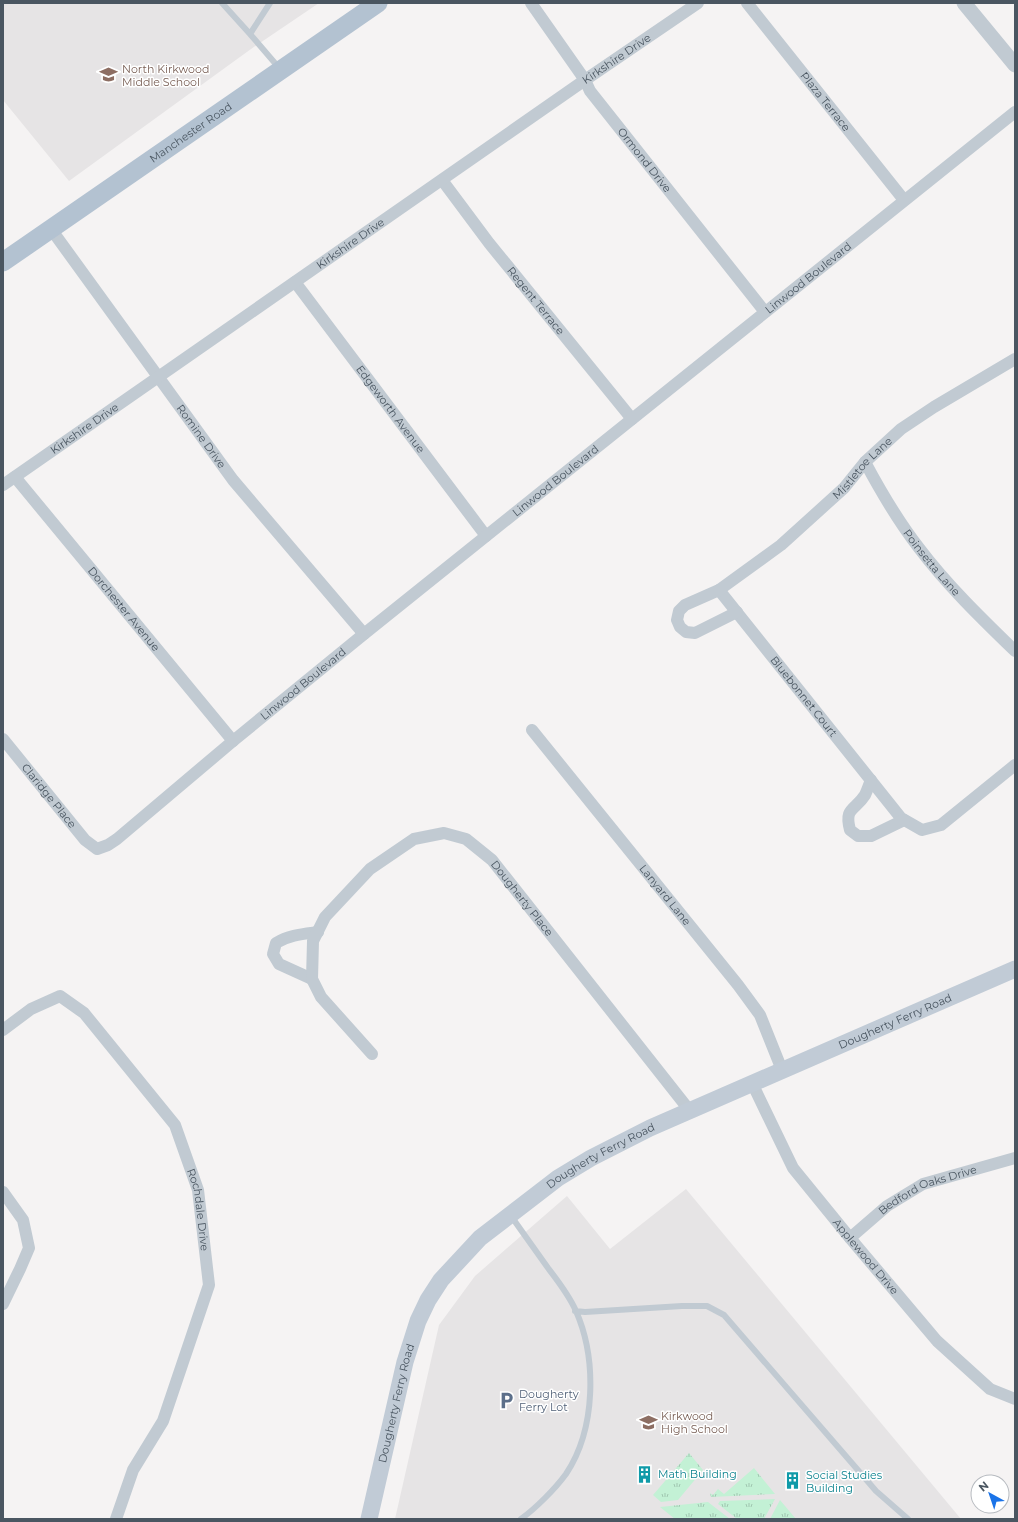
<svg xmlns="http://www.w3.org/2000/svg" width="1018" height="1522" viewBox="0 0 1018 1522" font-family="Montserrat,sans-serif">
<defs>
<pattern id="grass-tufts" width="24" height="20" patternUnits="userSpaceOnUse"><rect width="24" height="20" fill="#c3f1d5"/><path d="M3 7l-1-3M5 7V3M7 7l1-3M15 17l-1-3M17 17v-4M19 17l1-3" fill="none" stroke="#a0c6b0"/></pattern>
</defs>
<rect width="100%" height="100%" fill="#f5f3f3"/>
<path fill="#e6e4e5" d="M3,3h316l-68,46 -182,132 -66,-81z
M686,1189l275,330h-566l44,-194 36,-49 92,-80 43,53z"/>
<path fill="url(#grass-tufts)" d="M689,1453l14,17 -25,30 -17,2 -8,-7z
M754,1468l21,26 -64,3 -1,-4 3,2 5,-6 6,5z
M775,1499l-11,20h-27l-19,-15 2,-3z
M780,1500l16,19h-26z
M708,1502l22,17h-55l-15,-12z"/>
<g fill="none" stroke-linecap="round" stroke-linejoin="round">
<path stroke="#c1cad2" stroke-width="6" d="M222,3l28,31
M270,3l-20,31 30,35
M511,1216c12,17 24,34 37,52 10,13 21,27 28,43 21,48 20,118 -10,163 -11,15 -30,34 -45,45
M575,1311l10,1 97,-6h25l17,9 152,176 32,28"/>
<g stroke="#c1cad2" stroke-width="12">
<path id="s1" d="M531,3l54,77 5,11 175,221"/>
<path id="s2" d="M747,3l157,197"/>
<path id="s3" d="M442,180l47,63 143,176"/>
<path id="s4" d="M51,229l182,251 131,154"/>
<path id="s5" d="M295,282l191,254"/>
<path id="s6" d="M865,462c16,30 33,59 54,86 28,37 62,70 96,103"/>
<path id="s7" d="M15,477l218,264"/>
<path id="s8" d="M3,485l582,-405 113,-77"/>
<path id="s9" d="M719,590l182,228 21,12 19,-5 74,-60"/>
<path id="s10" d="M737,612l-42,21 -9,-1 -6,-5 -3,-7 2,-9 6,-6 34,-15 62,-45 63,-57 21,-26 36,-33 33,-22 81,-48"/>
<path id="s11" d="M532,730l206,255 22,30 22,55"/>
<path id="s12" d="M3,739l82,101 12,9 11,-4 9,-6 116,-98 131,-107 651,-522"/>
<path d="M871,780c-2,5 -4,11 -6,15 -10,16 -21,12 -15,35l8,6h13l33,-16"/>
<path d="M312,979l-33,-15 -6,-10 3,-11c13,-8 27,-9 42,-11"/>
<path id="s13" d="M3,1030l28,-21 29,-13 24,17 91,112 23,65 11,95 -46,136 -30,49 -17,49"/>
<path id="s14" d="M372,1054l-51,-57 -9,-18 1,-38 12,-24 45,-48 44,-30 30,-6 22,6 26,21 198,251"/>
<path id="s15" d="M752,1083l41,85 57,70 87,103 53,48 25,10"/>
<path d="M3,1192l20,28 6,28 -9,21 -17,35"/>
<path id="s16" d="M850,1238l37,-32 36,-22 92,-26"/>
</g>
<path stroke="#c1cad2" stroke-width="15" d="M964,3l51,62"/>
<path stroke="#c1cbd6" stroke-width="17" id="s17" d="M369,1519l36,-157 13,-41 10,-21 13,-20 39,-42 78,-60 33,-20 59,-30 365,-159"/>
<path stroke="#b3c2d1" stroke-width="19" id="s18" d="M3,262l375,-259"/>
</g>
<defs>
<symbol id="school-bare" viewBox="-9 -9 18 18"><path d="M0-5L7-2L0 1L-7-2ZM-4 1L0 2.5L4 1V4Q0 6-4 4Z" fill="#8d6e63" stroke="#fff" stroke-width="2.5" paint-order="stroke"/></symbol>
<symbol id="parking-bare" viewBox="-9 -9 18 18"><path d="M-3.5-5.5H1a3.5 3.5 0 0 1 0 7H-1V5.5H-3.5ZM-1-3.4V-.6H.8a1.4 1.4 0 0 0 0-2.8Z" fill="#5c6f8a" stroke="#fff" stroke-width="2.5" paint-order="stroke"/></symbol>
<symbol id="building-bare" viewBox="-9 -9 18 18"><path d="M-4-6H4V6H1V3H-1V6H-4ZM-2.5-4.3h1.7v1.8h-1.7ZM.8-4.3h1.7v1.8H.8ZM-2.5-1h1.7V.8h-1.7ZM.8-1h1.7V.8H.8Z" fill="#0f9aa8" stroke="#fff" stroke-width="2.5" paint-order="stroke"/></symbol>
</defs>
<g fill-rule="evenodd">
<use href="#school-bare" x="96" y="62" width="25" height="25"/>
<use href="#parking-bare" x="494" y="1388" width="25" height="25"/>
<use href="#school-bare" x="636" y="1410" width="25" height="25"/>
<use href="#building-bare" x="632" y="1462" width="25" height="25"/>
<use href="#building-bare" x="780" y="1468" width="25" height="25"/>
</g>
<g text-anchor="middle" stroke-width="3" stroke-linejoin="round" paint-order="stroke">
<g font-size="11" fill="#4a5661" stroke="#fff">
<text dy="4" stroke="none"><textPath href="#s8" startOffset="747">Kirkshire Drive</textPath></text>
<text dy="4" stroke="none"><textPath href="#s2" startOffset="126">Plaza Terrace</textPath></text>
<text dy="4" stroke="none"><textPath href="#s18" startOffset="228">Manchester Road</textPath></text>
<text dy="4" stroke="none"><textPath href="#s1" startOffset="194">Ormond Drive</textPath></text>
<text dy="4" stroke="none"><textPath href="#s8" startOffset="423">Kirkshire Drive</textPath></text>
<text dy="4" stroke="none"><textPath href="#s12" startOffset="1058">Linwood Boulevard</textPath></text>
<text dy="4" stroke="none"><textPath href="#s3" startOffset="153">Regent Terrace</textPath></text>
<text dy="4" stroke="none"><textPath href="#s5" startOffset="159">Edgeworth Avenue</textPath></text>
<text dy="4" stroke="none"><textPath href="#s8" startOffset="99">Kirkshire Drive</textPath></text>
<text dy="4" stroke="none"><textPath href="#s4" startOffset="256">Romine Drive</textPath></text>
<text dy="4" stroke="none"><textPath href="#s10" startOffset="315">Mistletoe Lane</textPath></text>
<text dy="4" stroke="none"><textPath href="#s12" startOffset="734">Linwood Boulevard</textPath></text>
<text dy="4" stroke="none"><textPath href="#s6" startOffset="121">Poinsetta Lane</textPath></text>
<text dy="4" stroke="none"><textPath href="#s7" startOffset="171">Dorchester Avenue</textPath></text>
<text dy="4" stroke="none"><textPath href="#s12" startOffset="410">Linwood Boulevard</textPath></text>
<text dy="4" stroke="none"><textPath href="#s9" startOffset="136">Bluebonnet Court</textPath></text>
<text dy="4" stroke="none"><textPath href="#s12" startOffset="73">Claridge Place</textPath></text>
<text dy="4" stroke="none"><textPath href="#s11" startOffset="212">Lanyard Lane</textPath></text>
<text dy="4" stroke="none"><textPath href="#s14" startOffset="416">Dougherty Place</textPath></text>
<text dy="4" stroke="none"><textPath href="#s17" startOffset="779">Dougherty Ferry Road</textPath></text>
<text dy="4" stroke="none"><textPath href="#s17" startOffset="455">Dougherty Ferry Road</textPath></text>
<text dy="4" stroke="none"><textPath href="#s16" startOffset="93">Bedford Oaks Drive</textPath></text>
<text dy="4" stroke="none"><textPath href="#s13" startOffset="329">Rochdale Drive</textPath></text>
<text dy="4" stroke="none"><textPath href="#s15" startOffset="209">Applewood Drive</textPath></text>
<text dy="4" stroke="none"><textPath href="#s17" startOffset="119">Dougherty Ferry Road</textPath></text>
</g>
<g font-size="11" fill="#785e54" stroke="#fff" text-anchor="start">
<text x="122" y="73">North Kirkwood<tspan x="122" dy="13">Middle School</tspan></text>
<text x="661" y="1420">Kirkwood<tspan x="661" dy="13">High School</tspan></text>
</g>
<g font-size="11" fill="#4e5e75" stroke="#fff" text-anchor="start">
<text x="519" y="1398">Dougherty<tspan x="519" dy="13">Ferry Lot</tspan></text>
</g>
<g font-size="11" fill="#0d838f" stroke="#fff" text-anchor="start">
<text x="658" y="1478">Math Building</text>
<text x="806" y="1479">Social Studies<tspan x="806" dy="13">Building</tspan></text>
</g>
</g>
<rect width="1018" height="1522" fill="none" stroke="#4a5661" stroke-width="8"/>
<g transform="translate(990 1494) rotate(320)"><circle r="19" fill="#ffffff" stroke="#b7bbc0"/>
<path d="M0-3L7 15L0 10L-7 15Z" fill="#1a73e8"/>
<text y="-6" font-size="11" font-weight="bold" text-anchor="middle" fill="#4a5661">N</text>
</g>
</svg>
